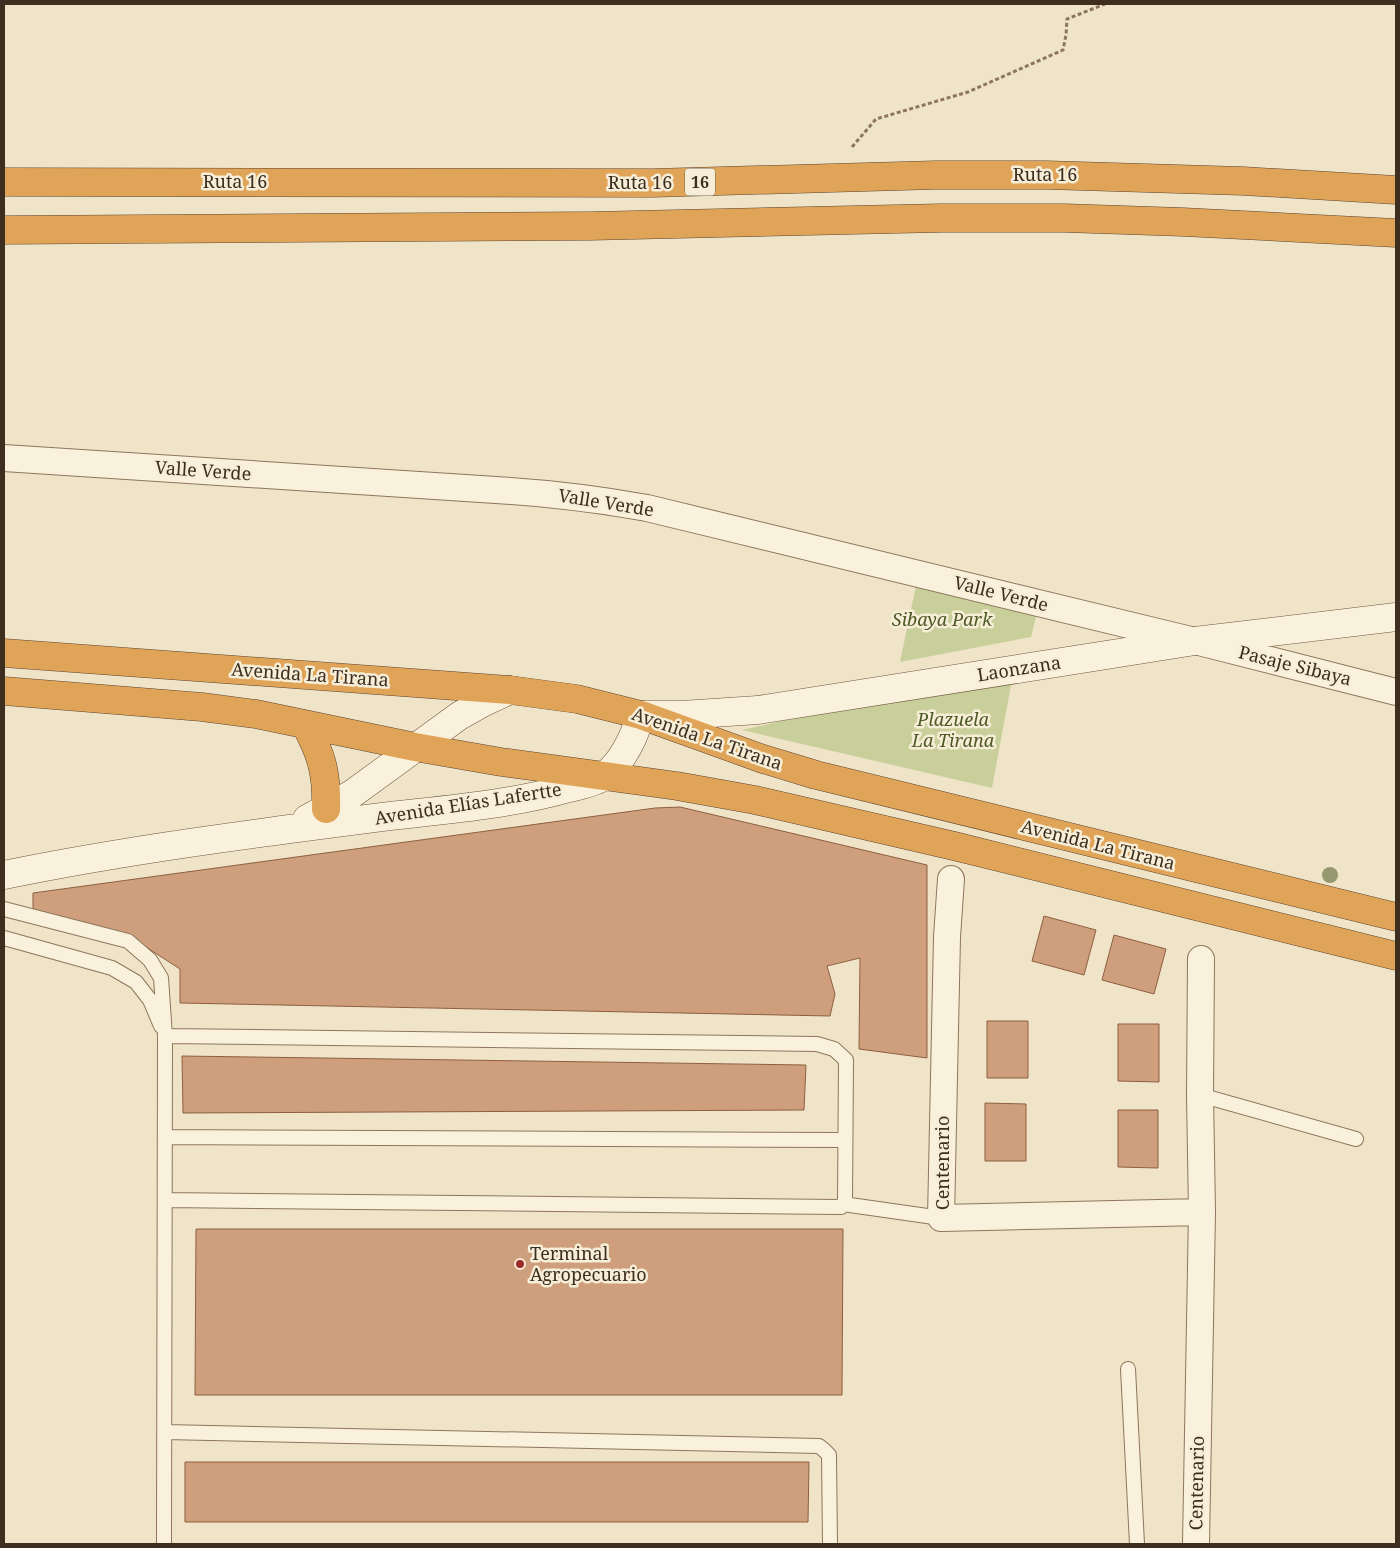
<svg xmlns="http://www.w3.org/2000/svg" width="1400" height="1548" viewBox="0 0 1400 1548" font-family="'Noto Serif',serif">
<rect width="100%" height="100%" fill="#f0e4c8"/>
<path fill="#c9cf9b" d="M917,581l121,27 -7,29 -131,25z
M1014,669l-22,119 -250,-58z"/>
<path fill="#cf9f7d" stroke="#8d5f41" d="M680,807l247,58v193l-68,-9 1,-91 -33,8 8,28 -5,22 -650,-13v-34l-48,-31 -99,-25v-20l622,-85z
M1044,916l52,14 -12,45 -52,-14z
M1114,935l52,14 -12,45 -52,-14z
M987,1021h41v57h-41z
M1118,1024h41v58l-41,-1z
M182,1056l624,9 -2,45 -621,3z
M985,1103l41,1v57h-41z
M1118,1110h40v58l-40,-1z
M196,1229h647l-1,166h-647z
M185,1462h624l-1,60h-623z"/>
<g fill="none" stroke-linecap="round" stroke-linejoin="round">
<defs>
<path id="lane" d="M4,909l124,32 22,19 11,18 4,58 -1,508
M4,938l108,30 24,14 14,18 11,26
M1200,1095l156,44
M165,1137l680,3
M165,1200l676,7 4,-6 1,-141 -12,-11 -17,-5 -652,-8
M843,1204l98,14
M1128,1369l9,175
M165,1432l654,14 5,4 5,5 1,89"/>
<path id="street" d="M4,458l492,32c51,3 101,9 151,18l548,133 201,51
M951,879l-4,58 -6,281 261,-6
M1196,1544l6,-332 -2,-117 1,-136"/>
<path id="secondary" d="M307,819l45,-25 107,-78 25,-14 26,-12
M4,875c122,-25 246,-41 370,-57 65,-8 131,-12 195,-30 9,-2 28,-6 35,-12 19,-14 30,-39 37,-61h41l76,-5 437,-69 201,-24"/>
<path id="highway" d="M4,182l648,1 284,-8h110l197,6 153,9
M4,230l586,-4 352,-8h122l119,4 213,11
M4,653l506,37 67,9 64,16 122,44 53,16 580,142
M4,691l198,16 54,7 159,33 86,15 176,24 78,14 199,46 442,110
M305,724c17,31 22,50 21,85"/>
</defs>
<use href="#lane" stroke="#8d765c" stroke-width="16"/>
<use href="#street" stroke="#8d765c" stroke-width="28"/>
<use href="#secondary" stroke="#6f573f" stroke-width="29"/>
<use href="#highway" stroke="#5b4430" stroke-width="29"/>
<path stroke="#8d765c" stroke-width="3" stroke-dasharray="4 2.5" stroke-linecap="butt" d="M852,147l24,-28 92,-27 95,-42 3,-15 1,-16 38,-15"/>
<use href="#lane" stroke="#faf1dc" stroke-width="14"/>
<use href="#street" stroke="#faf1dc" stroke-width="26"/>
<use href="#secondary" stroke="#faf1dc" stroke-width="28"/>
<use href="#highway" stroke="#e0a458" stroke-width="28"/>
</g>
<circle fill="#96986f" cx="1330" cy="875" r="8"/>
<circle fill="#9e2a2b" stroke="#f7eed8" stroke-width="2" cx="520" cy="1264" r="5"/>
<g text-anchor="middle" stroke-width="5" stroke-linejoin="round" paint-order="stroke">
<rect fill="#f7eed8" stroke="#756857" stroke-width="1" x="685" y="168.5" width="30" height="27" rx="4"/>
<g font-size="16" font-weight="bold" fill="#3d2e20">
<text x="700" y="188">16</text>
</g>
<g font-size="18" fill="#3d2e20" stroke="#f7eed8">
<text x="1045" y="181">Ruta 16</text>
<text x="235" y="188">Ruta 16</text>
<text x="640" y="189">Ruta 16</text>
<text transform="translate(203 471) rotate(4)" y="6">Valle Verde</text>
<text transform="translate(606 503) rotate(9)" y="6">Valle Verde</text>
<text transform="translate(1001 594) rotate(14)" y="6">Valle Verde</text>
<text transform="translate(1295 666) rotate(14)" y="6">Pasaje Sibaya</text>
<text transform="translate(1019 669) rotate(-9)" y="6">Laonzana</text>
<text transform="translate(310 675) rotate(4)" y="6">Avenida La Tirana</text>
<text transform="translate(707 739) rotate(19)" y="6">Avenida La Tirana</text>
<text transform="translate(468 804) rotate(-9)" y="6">Avenida Elías Lafertte</text>
<text transform="translate(1098 845) rotate(14)" y="6">Avenida La Tirana</text>
<text transform="translate(943 1163) rotate(-90)" y="6">Centenario</text>
<text transform="translate(1197 1483) rotate(-89)" y="6">Centenario</text>
</g>
<g font-size="18" font-style="italic" fill="#4d5a26" stroke="#f7eed8">
<text x="942" y="626">Sibaya Park</text>
<text x="953" y="726">Plazuela<tspan x="953" dy="21">La Tirana</tspan></text>
</g>
<g font-size="18" fill="#3d2e20" stroke="#f7eed8" text-anchor="start">
<text x="530" y="1260">Terminal<tspan x="530" dy="21">Agropecuario</tspan></text>
</g>
</g>
<rect width="1400" height="1548" fill="none" stroke="#3d2e20" stroke-width="10"/>
</svg>
